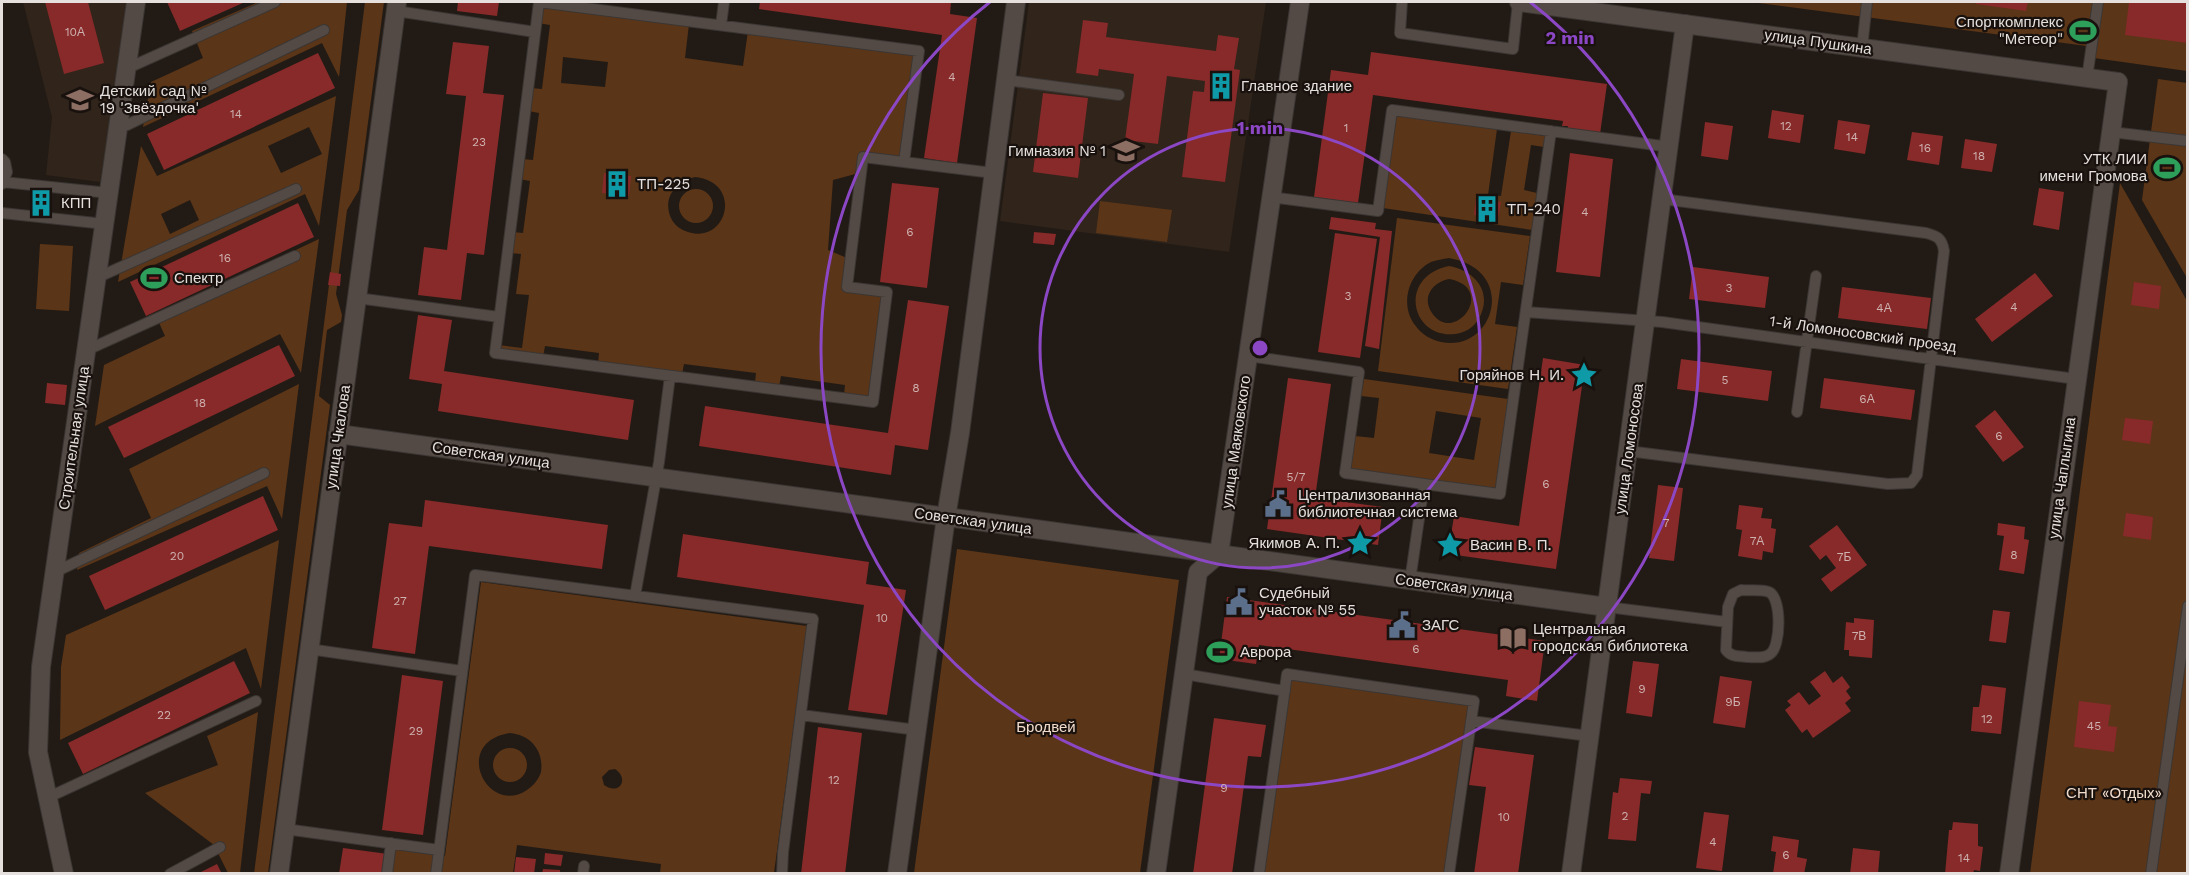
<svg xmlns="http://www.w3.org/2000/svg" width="2189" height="875" viewBox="0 0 2189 875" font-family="'Work Sans',sans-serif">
<rect width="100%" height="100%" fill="#221b15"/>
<path fill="#30241b" d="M23,2h103l2,5 -28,175 -54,-7 6,-58z
M1029,2h237l-37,250 -229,-31z"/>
<path fill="#5b3517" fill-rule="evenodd" d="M258,2h89l-8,75 -17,-34 -179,84 8,-45 52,-24 -11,-27z
M365,2h19l-25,188 -12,20 -11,84 6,21 -1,7 -14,8 -8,66 11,9 -62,468 -14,1z
M1751,2h436v69l-93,-13v-11z
M541,5l148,19 -4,34 58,8 5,-35 168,22 -14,106 -41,-5 -2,19 -26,7 -5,70 19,8 -4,31 41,5 -14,104 -26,-3 1,-10 -64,-9 -2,11 -24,-4 1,-10 -72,-9 -2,10 -84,-10 1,-11 -54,-7 -2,11 -45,-6 1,-6 23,3 7,-53 -13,-1 5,-40 -11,-1 3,-21 10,1 7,-52 -11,-2 3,-20 11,1 6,-47 -11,-2 3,-23 11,1 8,-64 -12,-2zM563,57l45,5 -3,25 -44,-4zM695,177c49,5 32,68 -7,55 -7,-2 -14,-7 -17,-14 -9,-20 5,-37 24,-41z
M2158,79l29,4v195l-45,-78z
M336,96l-17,130 -14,-32 -187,88 23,-136 16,30zM309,127l13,27 -41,19 -13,-27zM190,200l9,20 -29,14 -9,-20z
M1397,114l100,15 -9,66 13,1 10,-65 34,5 -1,11 -13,-2 -7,45 13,3 -5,37 -149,-22z
M2120,183l67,118v572l-157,1z
M679 206a17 17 0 1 1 34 0a17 17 0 1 1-34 0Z
M1100,201l72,9 -5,32 -71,-9z
M1397,218l133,18 -7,49 -22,-3 -6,42 22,3 -9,62 -130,-18zM1449,258c70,12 45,95 -8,84 -10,-2 -20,-8 -26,-17 -16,-21 -6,-52 16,-63 5,-2 12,-3 18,-4z
M319,239l-18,134 -21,-39 -185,92 9,-61 61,-29 -9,-20z
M40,244l33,2 -4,65 -33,-2z
M1449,266c27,5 45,27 29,54 -5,8 -14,13 -23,14 -44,5 -58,-57 -6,-68zM1449,279c49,9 5,67 -17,34 -11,-16 1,-31 17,-34z
M1364,379l144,20 -13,91 -145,-20 5,-34 19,2 5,-40 -18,-2zM1436,411l45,7 -7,42 -45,-7z
M299,384l-17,135 -15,-33 -190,84 2,-17 72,-35 -22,-49z
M279,540l-18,149 -15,-41 -186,92 1,-73 5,-32z
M957,549l222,31 -39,293h-226z
M481,582l326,44 -33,247h-114l1,-9 -144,-19 -4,28 -121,1 3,-25 50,7zM510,733c21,2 34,18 31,39 -2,7 -8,14 -14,18 -40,27 -76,-48 -17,-57zM615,769c15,10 4,27 -11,16l-2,-8 7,-7z
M1291,679l178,25 -24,169 -181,1z
M258,712l-18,161h-12l-14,-28 -69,-52 73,-28 -11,-29z
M493 765a17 17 0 1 1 34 0a17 17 0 1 1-34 0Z"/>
<path fill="#872a29" d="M45,2h43l16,61 -40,11z
M167,2h78l-65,29z
M458,2h41l-2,14 -40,-5z
M760,2h191l-1,12 27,4 -20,145 -33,-5 18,-123 -183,-26z
M1976,2h52l-2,9 -50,-7z
M2129,2h59v41l-63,-8z
M1083,20l25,3 -2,14 110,14 2,-16 21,3 -5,31 6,1 -15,112 -43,-5 11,-86 11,1 1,-11 -38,-5 -9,68 -33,-4 9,-66 -35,-5 -1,7 -22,-3z
M453,42l36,4 -6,47 21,2 -20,160 -17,-2 -6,47 -43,-5 6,-48 23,3 19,-154 -20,-2z
M1371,52l236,32 -7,50 -33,-4 1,-4h-6l1,-5 -190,-26 -15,108 -44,-6 17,-127 37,5z
M318,53l17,35 -171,82 -17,-36z
M1043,93l45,5 -10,80 -45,-6z
M1772,110l32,5 -4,28 -32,-5z
M1838,120l32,5 -5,29 -31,-5z
M1705,122l28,4 -5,34 -27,-4z
M1912,132l31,4 -4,29 -32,-5z
M1965,139l32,5 -5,28 -31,-4z
M1570,153l43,6 -13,118 -44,-5z
M604,173l27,3 -2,20 -27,-3z
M892,183l47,5 -12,100 -47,-6z
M2039,188l25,4 -5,38 -26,-5z
M34,193l13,1v18h-13z
M1476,198l25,4 -3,17 -24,-4z
M298,203l16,34 -168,79 -16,-34z
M1331,217l45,6 -1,6 17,2 -13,118 -14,-3 15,-109 -51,-8z
M1034,232l22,2 -2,11 -21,-2z
M1335,233l42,6 -17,119 -42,-6z
M1693,267l76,10 -4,31 -76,-9z
M330,272l11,2 -1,12 -12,-1z
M2035,273l18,23 -61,46 -17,-23z
M2134,282l27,4 -2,23 -28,-4z
M1842,287l89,11 -4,31 -89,-11z
M908,300l41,6 -21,144 -33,-5 -4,30 -192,-29 6,-40 183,27z
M418,315l34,5 -8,51 190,29 -6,40 -190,-29 4,-27 -33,-5z
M279,345l16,31 -171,82 -16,-31z
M1543,358l42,7 -29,204 -108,-15 6,-38 65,10z
M1681,359l91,12 -4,30 -91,-12z
M1288,378l43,6 -16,114 68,9 -5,38 -111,-16z
M1824,378l91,12 -4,30 -91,-12z
M47,383l20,2 -2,20 -20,-2z
M1995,410l29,37 -21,15 -28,-36z
M2125,418l28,3 -3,23 -28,-4z
M1658,485l25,3 -9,73 -25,-3z
M263,496l15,34 -173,80 -16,-34z
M425,500l183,25 -6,44 -173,-23 -14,108 -43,-6 17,-125 33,4z
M1739,505l24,3 -2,10 11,1 -1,9 5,1 -3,24 -10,-2 -1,9 -24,-4 4,-26 -6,-1z
M2126,513l27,4 -2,23 -28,-4z
M1998,523l27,4 -1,12 5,1 -5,34 -25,-4 5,-34 -7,-1z
M1837,525l30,40 -36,27 -10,-13 15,-11 -10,-13 -6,5 -11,-14z
M683,534l186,28 -3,22 40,6 -19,125 -39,-5 16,-105 -187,-28z
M1227,597l318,44 -8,60 -31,-5 2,-16 -249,-35 -3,19 -37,-5z
M1993,610l17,2 -4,31 -17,-2z
M1854,618l20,2 -2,38 -23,-2v-6h-5l2,-28 8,1z
M234,661l16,32 -167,81 -15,-31z
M1633,661l26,3 -7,53 -26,-4z
M1825,671l8,12 9,-7 8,11 -4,4 5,7 -6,5 6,8 -38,27 -6,-9 -5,4 -17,-23 6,-5 -4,-4 12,-9 10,13 12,-9 -11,-14z
M402,675l41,6 -20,154 -41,-5z
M1720,676l32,5 -7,47 -32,-5z
M1982,685l24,3 -5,46 -30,-3 2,-24h6z
M2079,701l32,4 -3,21 9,1 -3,25 -40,-5z
M1214,718l52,7 -5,32 -13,-1 -16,118h-39z
M818,727l44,6 -17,141h-44z
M1475,747l59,8 -16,119h-44l12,-87 -17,-2z
M1620,778l32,3 -2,13 -9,-1 -5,48 -28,-2 5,-47 5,1z
M1704,812l25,3 -7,56 -26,-3z
M1953,822l25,2v22l5,1 -3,24 -6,-1 -1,4h-28l4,-44h3z
M1773,836l26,4 -2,17 10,2 -3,15h-31l3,-22 -5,-1z
M343,848l45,6 -2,20h-47z
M1853,848l27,3 -2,23h-28z
M545,853l18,2 -2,11 -17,-2z
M516,857l20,2 -2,15h-20z
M217,864l5,10h-25z
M543,869l17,1v4h-18z"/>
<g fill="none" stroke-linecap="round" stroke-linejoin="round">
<defs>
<path id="service" d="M1402,2l-2,31 113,16 5,-47
M396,11l139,21
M721,25l3,-23
M1862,48l5,-46
M128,68l147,-66
M2087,78l11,-76
M1006,80l113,15
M119,124l8,1 197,-95
M2111,132l77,9
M2,159l3,3 2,10 -5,12
M904,162l15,-111 -380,-49 -44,351 378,49 14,-110 -40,-5 16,-130 130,16
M3,182l106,11
M1270,197l108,14 14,-101 278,37
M2,213l103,11
M98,274l5,1 193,-86
M357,298l142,19
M1526,312l136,10 414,57
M87,350l208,-94
M1248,356l111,16 -14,101 79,11 -14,97
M1797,412l19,-136
M1628,451l260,33 23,-1 6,-8 27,-224c-2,-13 -7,-15 -18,-18l-264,-34
M1424,484l76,10 51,-363
M55,572l209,-99
M1741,590c8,1 21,-1 28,2 13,6 12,55 1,62 -6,5 -15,3 -23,3 -8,-1 -16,0 -21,-7l2,-43 5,-13z
M635,596l24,-134 11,-86
M1607,607l120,15
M309,649l153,22
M1184,674l101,17
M801,715l116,15
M1471,721l118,15
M49,797l207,-96
M285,829l154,21
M170,874l50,-27
M387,874l4,-31
M436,874l39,-299 338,44 -30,233 -1,22
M583,874l1,-8
M1259,874l28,-200 187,27 -25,173
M2151,874l37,-268"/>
<path id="minor" d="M338,434l1269,173
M64,874l-26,-122 3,-85 95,-665
M1571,874l114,-850
M2009,874l109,-792"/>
<path id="tertiary" d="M1519,2l599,80
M897,874l49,-357 14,-84 56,-431
M1156,874l42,-302 21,-18 81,-552"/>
<path id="secondary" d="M279,874l118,-872"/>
</defs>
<use href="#service" stroke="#3b3633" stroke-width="12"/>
<use href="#minor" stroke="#3b3633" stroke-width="20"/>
<use href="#tertiary" stroke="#3b3633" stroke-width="20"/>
<use href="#secondary" stroke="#3b3633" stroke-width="20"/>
<use href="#service" stroke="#534a45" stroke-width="10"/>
<use href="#minor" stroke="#534a45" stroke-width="18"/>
<use href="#tertiary" stroke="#534a45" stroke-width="18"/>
<use href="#secondary" stroke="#534a45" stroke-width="18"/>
</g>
<g fill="none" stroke="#8b47c4" stroke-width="3">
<circle cx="1260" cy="348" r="220"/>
<path d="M1530 2A439 439 0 1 1 990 2"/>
</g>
<defs>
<symbol id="stadium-bare" viewBox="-9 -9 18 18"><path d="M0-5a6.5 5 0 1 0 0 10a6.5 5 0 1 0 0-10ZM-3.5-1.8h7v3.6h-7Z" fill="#2e9e5b" stroke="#18110d" stroke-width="2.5" paint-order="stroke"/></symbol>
<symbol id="building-bare" viewBox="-9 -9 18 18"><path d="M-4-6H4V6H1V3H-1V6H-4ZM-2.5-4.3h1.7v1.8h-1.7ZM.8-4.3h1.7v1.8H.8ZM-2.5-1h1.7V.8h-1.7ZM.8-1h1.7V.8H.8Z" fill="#0f9aa8" stroke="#18110d" stroke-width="2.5" paint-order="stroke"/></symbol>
<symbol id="school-bare" viewBox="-9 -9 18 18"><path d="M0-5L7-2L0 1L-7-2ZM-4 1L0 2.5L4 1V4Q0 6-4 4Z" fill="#8d6e63" stroke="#18110d" stroke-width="2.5" paint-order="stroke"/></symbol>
<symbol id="sight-bare" viewBox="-9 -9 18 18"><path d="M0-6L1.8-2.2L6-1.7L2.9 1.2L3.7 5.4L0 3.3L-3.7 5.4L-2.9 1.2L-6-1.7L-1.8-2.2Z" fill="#0f9aa8" stroke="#18110d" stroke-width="2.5" paint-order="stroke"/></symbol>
<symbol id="civic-bare" viewBox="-9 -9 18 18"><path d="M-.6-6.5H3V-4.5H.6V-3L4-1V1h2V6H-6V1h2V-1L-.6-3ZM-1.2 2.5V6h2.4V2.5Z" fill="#5c6f8a" stroke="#18110d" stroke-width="2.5" paint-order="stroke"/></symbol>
<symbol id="library-bare" viewBox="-9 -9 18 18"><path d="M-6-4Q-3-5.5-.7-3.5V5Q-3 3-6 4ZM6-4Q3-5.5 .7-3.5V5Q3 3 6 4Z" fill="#8d6e63" stroke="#18110d" stroke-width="2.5" paint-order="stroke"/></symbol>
</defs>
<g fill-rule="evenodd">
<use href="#stadium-bare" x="2064" y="12" width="38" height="38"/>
<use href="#building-bare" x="1202" y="67" width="38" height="38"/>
<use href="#school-bare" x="61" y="81" width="38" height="38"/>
<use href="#school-bare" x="1107" y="132" width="38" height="38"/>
<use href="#stadium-bare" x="2148" y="149" width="38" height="38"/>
<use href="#building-bare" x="598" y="165" width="38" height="38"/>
<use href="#building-bare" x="22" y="184" width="38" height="38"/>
<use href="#building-bare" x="1468" y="190" width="38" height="38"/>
<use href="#stadium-bare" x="135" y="259" width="38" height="38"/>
<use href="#sight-bare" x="1565" y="356" width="38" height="38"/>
<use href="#civic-bare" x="1259" y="485" width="38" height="38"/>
<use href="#sight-bare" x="1341" y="524" width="38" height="38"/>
<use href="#sight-bare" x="1431" y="526" width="38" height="38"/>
<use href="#civic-bare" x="1220" y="583" width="38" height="38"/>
<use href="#civic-bare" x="1383" y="606" width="38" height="38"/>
<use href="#library-bare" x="1494" y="619" width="38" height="38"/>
<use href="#stadium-bare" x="1201" y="633" width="38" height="38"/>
</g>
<g text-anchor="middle" stroke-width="4.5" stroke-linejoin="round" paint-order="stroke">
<g font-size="12" fill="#ceb2b0">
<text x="75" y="36">10А</text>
<text x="952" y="81">4</text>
<text x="236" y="118">14</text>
<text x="1786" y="130">12</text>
<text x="1346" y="132">1</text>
<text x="1852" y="141">14</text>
<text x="479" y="146">23</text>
<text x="1925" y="152">16</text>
<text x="1979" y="160">18</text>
<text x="1585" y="216">4</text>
<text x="910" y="236">6</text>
<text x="225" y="262">16</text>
<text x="1729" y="292">3</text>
<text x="1348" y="300">3</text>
<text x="2014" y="311">4</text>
<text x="1884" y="312">4А</text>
<text x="1725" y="384">5</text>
<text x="916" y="392">8</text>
<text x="1867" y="403">6А</text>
<text x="200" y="407">18</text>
<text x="1999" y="440">6</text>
<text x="1296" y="481">5/7</text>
<text x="1546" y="488">6</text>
<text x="1666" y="527">7</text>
<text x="1757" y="545">7А</text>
<text x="2014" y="559">8</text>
<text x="177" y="560">20</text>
<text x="1844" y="561">7Б</text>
<text x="400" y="605">27</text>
<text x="882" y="622">10</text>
<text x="1859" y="640">7В</text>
<text x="1416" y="653">6</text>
<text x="1642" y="693">9</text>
<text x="1733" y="706">9Б</text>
<text x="164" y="719">22</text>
<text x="1987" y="723">12</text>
<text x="2094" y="730">45</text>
<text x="416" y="735">29</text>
<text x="834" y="784">12</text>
<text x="1224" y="792">9</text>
<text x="1625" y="820">2</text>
<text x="1504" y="821">10</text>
<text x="1713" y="846">4</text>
<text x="1786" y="859">6</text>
<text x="1964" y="862">14</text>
</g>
<g font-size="15" fill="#e5e0dd" stroke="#18110d" text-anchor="start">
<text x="2063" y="27" text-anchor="end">Спорткомплекс<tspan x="2063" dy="17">"Метеор"</tspan></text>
<text x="1241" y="91">Главное здание</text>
<text x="100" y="96">Детский сад №<tspan x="100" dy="17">19 'Звёздочка'</tspan></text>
<text x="1106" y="156" text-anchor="end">Гимназия № 1</text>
<text x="2147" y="164" text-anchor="end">УТК ЛИИ<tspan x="2147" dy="17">имени Громова</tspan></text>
<text x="637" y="189">ТП-225</text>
<text x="61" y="208">КПП</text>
<text x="1507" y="214">ТП-240</text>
<text x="174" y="283">Спектр</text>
<text x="1564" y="380" text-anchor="end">Горяйнов Н. И.</text>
<text x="1298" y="500">Централизованная<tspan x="1298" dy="17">библиотечная система</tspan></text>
<text x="1340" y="548" text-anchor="end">Якимов А. П.</text>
<text x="1470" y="550">Васин В. П.</text>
<text x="1259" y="598">Судебный<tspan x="1259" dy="17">участок № 55</tspan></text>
<text x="1422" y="630">ЗАГС</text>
<text x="1533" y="634">Центральная<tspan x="1533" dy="17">городская библиотека</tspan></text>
<text x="1240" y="657">Аврора</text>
</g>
<g font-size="15" fill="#e5e0dd" stroke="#18110d">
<text transform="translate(1818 42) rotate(8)" y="5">улица Пушкина</text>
<text transform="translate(1863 334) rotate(8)" y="5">1-й Ломоносовский проезд</text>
<text transform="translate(338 437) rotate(-82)" y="5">улица Чкалова</text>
<text transform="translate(74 438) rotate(-82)" y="5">Строительная улица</text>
<text transform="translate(1236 442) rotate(-82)" y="5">улица Маяковского</text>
<text transform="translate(1629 449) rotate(-82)" y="5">улица Ломоносова</text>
<text transform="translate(491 455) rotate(8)" y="5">Советская улица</text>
<text transform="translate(2062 478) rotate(-82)" y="5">улица Чаплыгина</text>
<text transform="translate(973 521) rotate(8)" y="5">Советская улица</text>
<text transform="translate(1454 587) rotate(8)" y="5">Советская улица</text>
</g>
<g font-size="15" fill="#f1dccc" stroke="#18110d">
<text x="1046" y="732">Бродвей</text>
<text x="2114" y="798">СНТ «Отдых»</text>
</g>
</g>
<circle cx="1260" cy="348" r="9" fill="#8b47c4" stroke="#18110d" stroke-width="3"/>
<g font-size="18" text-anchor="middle" font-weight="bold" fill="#8b47c4" stroke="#18110d" stroke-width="4.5" stroke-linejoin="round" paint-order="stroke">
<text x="1570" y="44">2 min</text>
<text x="1260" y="134">1 min</text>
</g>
<rect width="2189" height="875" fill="none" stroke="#e5e0dd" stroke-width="6"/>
</svg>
